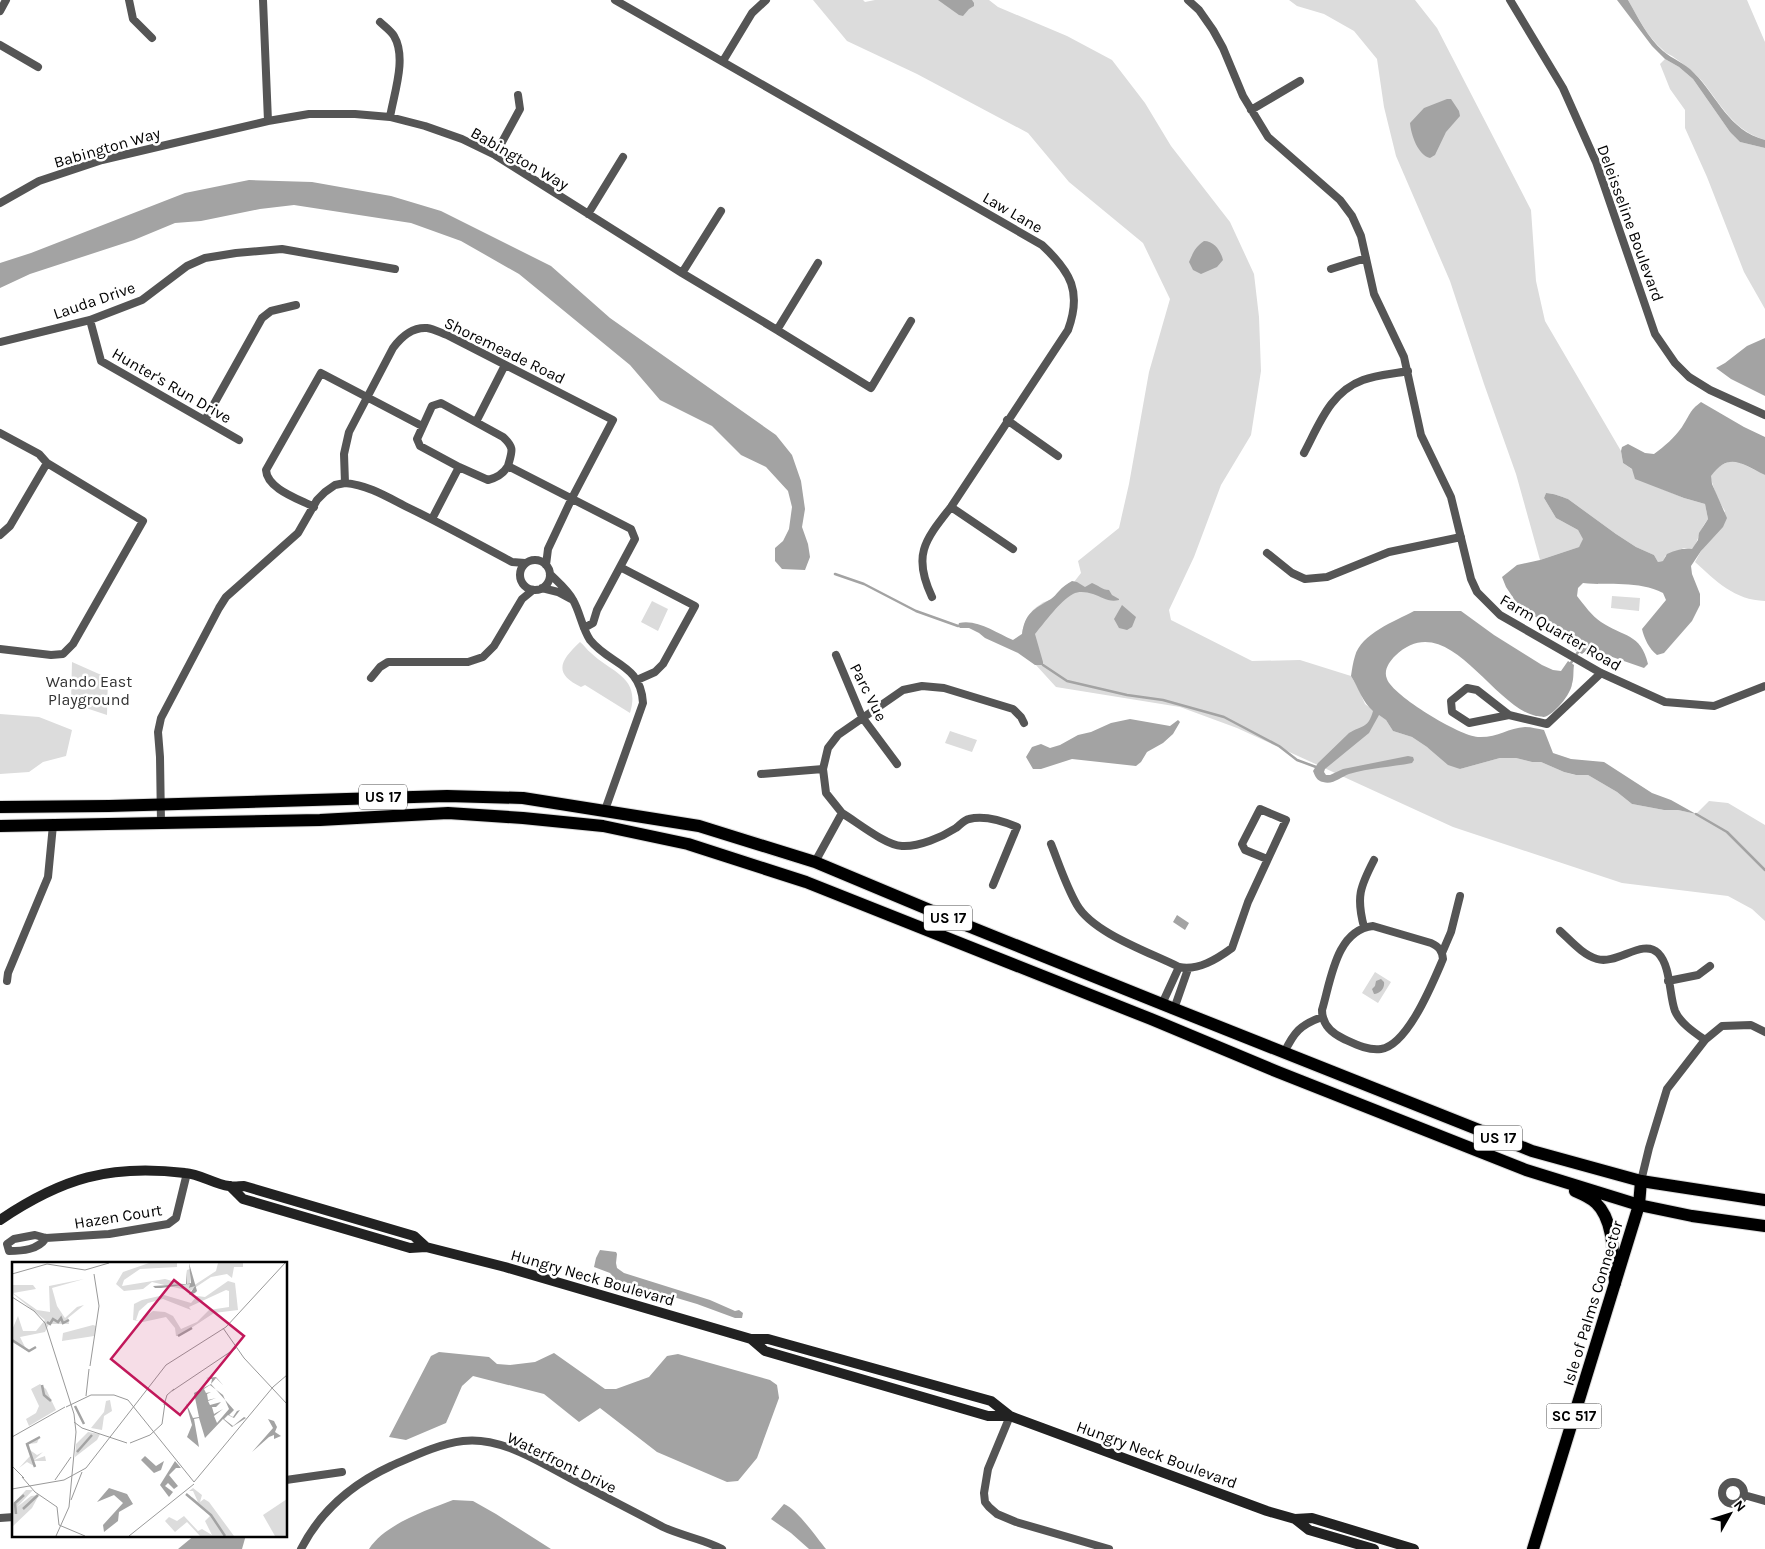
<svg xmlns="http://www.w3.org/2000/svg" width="1765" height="1549" viewBox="0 0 1765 1549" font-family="Karla,sans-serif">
<rect width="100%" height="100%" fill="#fff"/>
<path fill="#dcdcdc" d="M813,0h50l2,2 10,-2h114l9,7 69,29 45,24 33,43 26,43 59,76 24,52 5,43 2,54 -10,64 -30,50 -27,72 -25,53 2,10 81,41 48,-1 51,16 7,12 7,16 21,16 7,11 19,6 48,32 40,-11h16l16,4h9l23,10 11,3h13l29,17 15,12 32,6h14l18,4 13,-13 19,2 37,22v96l-13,-12 -24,-13 -106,-13 -169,-56 -216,-99 -57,-21 -124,-20 -43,-47 9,-6c2,-13 7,-23 19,-30 3,-3 8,-3 11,-5 9,-6 10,-15 22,-17l7,-9 -3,-12 41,-33 10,-44 20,-112 21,-73 -27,-56 -74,-61 -41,-49 -111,-59 -70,-33z
M1289,0h126l22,28 94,182 5,71 9,40 76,130 2,12 34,24 27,11 21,6 3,15c-9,11 -8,19 -16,31l-8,-2 -19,8 -1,5 -6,1 -4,-7 -18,-8 -20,-13 -48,-35c-5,-2 -16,-6 -22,-6l-2,5 12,20 22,12 6,9 -5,8 -39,13 -24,-86 -32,-90 -34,-103 -54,-125 -12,-49 -7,-48 -23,-28 -30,-17 -27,-8z
M1628,0h119l18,42v98c-31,-9 -44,-35 -63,-59 -8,-9 -20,-18 -30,-25 -3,-2 -7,-3 -9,-6 -16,-13 -25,-33 -35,-50z
M1665,59l14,8 14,12 37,53 10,10 25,6v161l-21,-37 -37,-95 -22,-49v-18l-15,-21 -10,-25z
M1735,460l30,15v126c-31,-1 -49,-20 -70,-39l6,-11 8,-11 16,-29 -8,-13 -7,-22c7,-9 13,-13 25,-16z
M1612,596l28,2 -1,13 -28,-3z
M652,601l16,8 -10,22 -17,-9z
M580,642c4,3 7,8 11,11 21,20 50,24 39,60l-45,-28 -4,2c-29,-14 -20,-27 -1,-45z
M72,662l36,16 -1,37 -36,-12z
M0,714l39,3 33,13 -6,26 -23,6 -14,10 -29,2z
M950,731l27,9 -5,12 -27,-9z
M1375,972l16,10 -13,21 -16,-10z"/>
<path fill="#a3a3a3" d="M938,0h34l2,3v3l-5,3 -6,7 -4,-1z
M1617,0h11c10,17 19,37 35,51 9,8 22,12 31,22 24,24 34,57 71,67v8l-25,-6 -10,-10 -37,-53 -14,-12 -14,-8 -13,-13z
M1447,99h4l8,12 1,5 -14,16 -11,23 -5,3c-12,-3 -19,-23 -20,-35l14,-15z
M249,180l63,2 79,14 50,15 110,55 59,52 166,117 16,20 9,26 4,28 -3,18 6,17 2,13 -5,13 -23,-1 -7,-8v-13l8,-7 6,-12 3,-22 -4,-16 -22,-24 -25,-12 -29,-29 -52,-26 -30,-35 -111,-91 -58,-33 -50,-18 -117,-18 -34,4 -59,12 -26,2 -41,17 -104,34 -30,14v-25l31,-10 154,-60z
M1204,241c10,0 17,10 19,19l-6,7 -16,7 -8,-4 -4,-8c4,-9 6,-15 15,-21z
M1765,338v58l-34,-17 -15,-11 9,-5 22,-17z
M1701,402l43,25 21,10v38c-23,-11 -36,-24 -54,1l1,8 15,34 -4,9 -22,24 -10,15 1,8 8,20v11l-8,16 -28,32 -7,2c-8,-6 -13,-17 -15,-26l24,-29 -3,-7c-25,-13 -53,-7 -80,-10l-5,5 -1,8c7,9 15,20 24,26 22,15 40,11 47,42l-4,4 -49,-17 -8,-1 -5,4 -7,-4 1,-3 -11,-13 -28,-16 -21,-16 -10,-15 -4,-10 15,-12 23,-5 39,-13 4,-8 -5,-9 -22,-12 -12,-20 2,-5c6,0 17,4 22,6l48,35 20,13 18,8 4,7 5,-1 4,-7c9,-4 15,-6 25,-5l6,-9 1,-7 9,-14 -3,-15 -21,-6 -49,-19 -3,-10 -9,-6 -2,-12 1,-4 6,-3 17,9 9,1c11,-8 20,-16 28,-27 8,-12 7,-16 19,-25z
M1072,581l5,1 8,5 7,-4c6,2 10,7 17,7l3,5 7,4v1c-10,3 -17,-3 -26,-6 -7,-2 -14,-3 -20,0 -13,7 -28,28 -38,40l8,28v3h-8l-17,-12 -33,-15 -6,-5 -10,-5h-9l-2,-2 1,-3c19,-4 37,10 54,17l9,-6c3,-21 12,-25 29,-35 3,-2 5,-5 8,-8 3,-4 8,-7 13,-10z
M1122,605l14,12 -4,10 -5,3 -8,-2 -5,-9z
M1414,611h47l33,24 48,30 11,5 8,1 7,-10 6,4c-1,7 0,13 -2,19 -1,10 -18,31 -28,33 -1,0 -7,-1 -8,-1 -45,-10 -89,-110 -141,-60 -5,5 -12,14 -8,23 6,17 73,57 91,58 19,1 30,-9 47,-10 7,0 13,2 19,3l9,23 18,6 33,3 48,31 19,7 25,14 -18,-4h-14l-32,-6 -15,-12 -29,-17h-12l-12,-3 -23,-10h-9l-16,-4h-16l-40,11 -12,-4 -21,-18 -15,-10 -19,-6 -7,-11 -7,-5 -10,18 -44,36 -1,3 2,3h4l13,-6 65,-13 5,1 1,3 -2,3c-21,4 -43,5 -63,11 -8,3 -16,11 -26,8 -6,-1 -8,-6 -10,-11l5,-8 31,-30c13,-8 19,-4 24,-22 -11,-10 -14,-22 -22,-35 1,-7 2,-14 4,-20 6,-22 40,-35 59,-45z
M1130,719l40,7 8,-6 2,2 -7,12 -10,9 -16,9 -6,10 -5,4 -64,-7 -31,10h-8l-7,-12 6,-10 9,-3 9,4 10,-3 18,-10 13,-3 20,-9z
M1177,915l12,8 -4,7 -12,-8z
M1381,979l3,3c1,6 -4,12 -10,12l-2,-5 3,-3 1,-5z
M600,1250l16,2 1,2 -1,9 1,5 7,5 86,27 25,11 4,-1 4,3 -1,5h-7l-38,-14 -81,-24 -6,-7 -16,-6 2,-9z
M439,1352l50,5 8,7 13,1 25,-3 19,-9 51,36h11l33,-12 18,-21 11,-2 92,26 7,5 2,13 -22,60 -19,23 -11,1 -70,-30 -57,-44 -21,14 -35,-28 -71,-18 -11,10 -16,37 -40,17 -17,-3 42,-81z
M453,1500l20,1 23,13 55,35h-182c16,-25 58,-39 84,-49z
M784,1504c12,4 33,34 42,45h-17l-18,-16 -20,-14z
M195,1535h51l-4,14h-64z"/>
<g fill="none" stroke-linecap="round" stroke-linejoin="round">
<path stroke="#a3a3a3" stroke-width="2.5" d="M835,574l29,10 52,27 42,15
M1571,663l7,-11
M1043,665l24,16 60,14 36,5 61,17 55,29 18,14 19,7
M1696,814l31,18 38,38"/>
<defs>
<path id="primary" d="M1533,1549l106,-344 2,-24"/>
<path id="trunk" d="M0,807l109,-1 338,-10 76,2 176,28 116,36 153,64 194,78 370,147 109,30 124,19
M0,826l320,-6 128,-7 75,5 80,8 85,18 118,38 345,137 127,53 248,98 113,35 53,11 73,10
M1575,1191c7,3 16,7 21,12 19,18 17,56 19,80"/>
</defs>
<use href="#primary" stroke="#dbdbdb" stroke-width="14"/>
<use href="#trunk" stroke="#dbdbdb" stroke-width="14"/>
<path stroke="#555" stroke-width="8" d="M129,0l4,19 19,19
M263,0l5,121
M615,0l427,245c29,27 40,47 26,85l-117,177c-26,33 -39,48 -19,90
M1188,0l11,10 14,20 10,18 20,48 25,41 72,63 12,16 9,20 13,58 30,63 17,78 30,62 20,82 6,13 23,23 101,58 64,29 49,4 51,-20
M1510,0l53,88 33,74 59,172 20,29 14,14 21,13 55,25
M0,11l6,-11
M380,22c4,4 11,9 14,14 13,22 0,57 -4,81
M0,45l38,22
M723,61l29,-48 14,-13
M1251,110l49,-29
M495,155l25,-46 -2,-14
M0,203l39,-22 63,-21 166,-39 41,-7h46l35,3 35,9 37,13 33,16 187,118 95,57 94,58 40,-67
M588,214l35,-57
M1331,269l35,-11
M682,273l39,-62
M90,320l11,41 138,79
M777,330l41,-67
M0,342l90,-22 52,-20 45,-34 18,-8 31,-5 46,-4 113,20
M205,420l57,-102 9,-7 25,-6
M1007,420l51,36
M476,422l29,-57
M0,433l39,21 8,9 96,58 -70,123 -10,10 -12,1 -51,-6
M1304,453c15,-28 26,-61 59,-73 14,-5 30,-6 45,-9
M459,467l-39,-21 -3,-7 15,-33 9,-3 62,34c12,11 9,14 5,29
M314,507c-15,-8 -47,-18 -48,-37l55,-97 101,53
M951,507l62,42
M432,519l27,-52 29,13c8,-2 16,-7 20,-14l123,63 4,10 -38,71 -4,13 -9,5
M0,535l10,-9 37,-63
M1267,553l25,20 13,6 22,-2 62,-25 72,-15
M520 575a15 15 0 1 1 30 0a15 15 0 1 1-30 0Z
M525,563l-13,-1c-34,-18 -68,-37 -103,-54 -20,-10 -40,-23 -64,-25l-1,-29 5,-22 44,-84c8,-11 20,-21 34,-20 7,1 14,5 20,7l166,85 -41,78 -24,51 -2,16
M620,567l75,39 -32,58 -8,8 -18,8
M550,574c8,8 18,16 23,26 7,12 9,28 17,40 20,25 51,24 53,63l-38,107
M542,588l16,4 13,7
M836,655l26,62 35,47
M371,678l9,-11 8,-5h80l15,-5 11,-11 28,-47 11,-9
M1509,715l-32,-25 -10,-2 -16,13 1,11 17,11 40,-8 38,9 54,-51
M761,774l62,-5
M842,813c15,9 43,32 60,33 17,1 40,-9 54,-18 4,-3 8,-8 13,-9 16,-4 34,2 48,8l-24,58
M161,823l-1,-66 -2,-25 3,-14 58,-110 7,-11 72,-64 19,-33 8,-8 10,-7 10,-2
M1051,844c8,20 15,42 26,61 16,28 72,47 102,62 19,4 38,-8 53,-19l16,-46 38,-82 -26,-11 -18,35 3,6 22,9
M815,862l27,-49 -16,-20 -3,-24 5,-21 10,-13 65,-45 19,-4 22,2 69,21 8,8 3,6
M1373,926l58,17c8,4 11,7 12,16 -10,23 -35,86 -62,90 -12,2 -26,-5 -37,-10 -13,-6 -22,-15 -22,-29 9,-30 14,-80 51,-84z
M1364,927c-8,-30 -4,-40 10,-67
M1560,931c11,10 23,24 37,28 20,6 46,-21 61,-6 13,13 11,42 17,58 5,12 20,22 30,29
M1442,953l9,-21 9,-36
M7,981l1,-8 40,-96 5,-52
M1668,981l30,-6 12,-9
M1162,1004l17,-37
M1174,1009l14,-40
M1284,1053c10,-21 16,-28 38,-36
M1641,1181l8,-33 18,-59 38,-49 17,-14 29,-1 14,7
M46,1238c-8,12 -24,13 -37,13l-2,-7 7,-5 21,-4 11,3 63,-4 59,-10 8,-6 11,-45
M1010,1416l-22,53 -4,24 1,9 4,5 8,7 19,8 93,27
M286,1480l56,-8
M1722 1493a11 11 0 1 1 22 0a11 11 0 1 1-22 0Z
M1744,1495l21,6
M0,1518l14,-1
M301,1549c20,-39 51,-65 90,-83 23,-10 47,-22 72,-25 40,-5 81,24 116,42 28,15 56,29 84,44 19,9 40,12 59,22"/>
<path stroke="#222" stroke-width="10" d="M230,1186l13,13 167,49 16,-1 79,20 246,72h17l223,62 19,15 257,95 28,8 17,-1 102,31
M0,1220c62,-42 110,-56 185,-47 15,1 29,11 44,13 5,1 10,0 15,0l170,50 12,11
M751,1339l14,12 223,65h22
M1295,1519l14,11 65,19"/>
<use href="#primary" stroke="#000" stroke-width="12"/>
<use href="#trunk" stroke="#000" stroke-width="12"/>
</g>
<g text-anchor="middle" stroke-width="5" stroke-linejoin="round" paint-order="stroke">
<g fill="#fff" stroke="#4c4c4c" stroke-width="1">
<rect x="359" y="784.5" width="48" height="25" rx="4"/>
<rect x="924" y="905.5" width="48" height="25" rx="4"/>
<rect x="1474" y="1125.5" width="48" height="25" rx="4"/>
<rect x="1546.5" y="1403.5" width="55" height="25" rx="4"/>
</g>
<g font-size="15" font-weight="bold" fill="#000">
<text x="383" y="802">US 17</text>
<text x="948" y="923">US 17</text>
<text x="1498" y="1143">US 17</text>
<text x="1574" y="1421">SC 517</text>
</g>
<g font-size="16" fill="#000" stroke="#fff">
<text transform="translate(107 147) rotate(-16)" y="6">Babington Way</text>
<text transform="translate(520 158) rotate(30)" y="6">Babington Way</text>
<text transform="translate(1013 212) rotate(30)" y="6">Law Lane</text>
<text transform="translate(1631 223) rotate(70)" y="6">Deleisseline Boulevard</text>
<text transform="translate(94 300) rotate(-19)" y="6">Lauda Drive</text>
<text transform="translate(505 350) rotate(26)" y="6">Shoremeade Road</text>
<text transform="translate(172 385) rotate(30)" y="6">Hunter's Run Drive</text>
<text transform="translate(1561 632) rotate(30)" y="6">Farm Quarter Road</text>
<text transform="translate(869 692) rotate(63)" y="6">Parc Vue</text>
<text transform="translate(118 1216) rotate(-9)" y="6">Hazen Court</text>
<text transform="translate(593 1277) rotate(16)" y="6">Hungry Neck Boulevard</text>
<text transform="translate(1592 1303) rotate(-73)" y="6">Isle of Palms Connector</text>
<text transform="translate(1157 1454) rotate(20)" y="6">Hungry Neck Boulevard</text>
<text transform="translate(562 1462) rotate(26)" y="6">Waterfront Drive</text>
</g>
<g font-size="16" fill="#333" stroke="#fff">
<text x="89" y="687">Wando East<tspan x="89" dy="18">Playground</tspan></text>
</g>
</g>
<g transform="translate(12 1262)">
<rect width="275" height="275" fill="#fff"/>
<path d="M137,1h28v4l-37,2 -16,11 -2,6 43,-7 22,6v-15l3,-1v19l26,-17 2,-8h25v4h-9l-2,11 -5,-4 -16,3 -21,14 -38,-9 -9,7 -19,2 -8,-7 7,-12zM72,17l-32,9 5,18 8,12 12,-11 7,-2 -16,13 1,6h-20l-4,8 -25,5 6,12 4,2 6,-5 -7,6 -17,-10v-12l6,-14 5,15h13l9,-11 -33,-27v-8h21l3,4 -23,4 24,17 13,2 -1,-26zM216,19l7,2 3,27 -24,3 -35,23h-3l-1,-8 -9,-11 -23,5 -10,-2 1,-16 8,-4 22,-5 27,8 6,-7 8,1zM214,28l3,1v16l-20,3 -12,12 -16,7 -8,-13 -8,-4 -12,-1 -14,10 -3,-1 3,-9 9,-8 15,-4 28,11 -2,-3zM81,63l3,1 -2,10 -32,5 1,-8zM28,122l6,5 10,21 -27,16 -3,-7 10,-6 3,-7 -8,-17zM98,138l2,11 -8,5 -2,14 -11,-2 13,-16 2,-11zM76,170l12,2 -3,6 -22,17 1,-13zM28,174l-3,7 -8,1 1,6 7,5 6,-3 -9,8 11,-4 1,5h-12v5l-7,-4 -8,6 11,-12 -4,-12zM181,226l9,7 -2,7 4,-3 5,3 25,34h-34l-13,-14 -12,10 -10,-11 4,-4 8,4 7,-5 14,15 4,-2 10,6 -7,-14 5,-5 -17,-16 -1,-3 6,5 -5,-11h-4zM14,228h7l-16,17 14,-11 8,-1 -7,13 -20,19v-22zM275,237v37h-12l-12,-21z" fill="#dcdcdc" fill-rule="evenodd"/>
<path d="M177,1l8,28 -2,2 -6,2 6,-9 -6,2 1,-4 -29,4h-6l-2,-2 33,-2v-14l1,14 4,-1zM204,115l7,8 -7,-7 -5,6 23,26 -5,5 4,2 4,-6 3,-1 -6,8 -6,-3 -4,4 9,7 11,-9 2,1 -14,9 -9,-8 -18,19 -6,-20 -5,1 5,28 -12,-10 5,-12 -6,-22 7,15 6,-1 -5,-24 17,-9 1,-5 -6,-1zM198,123l13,10 6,14 -12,14 -3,-7 9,-7 -9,5 -2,-7h4l5,-5 -11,3 -2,-4 8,-3 -8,2 -1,-6 4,-2 -5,1 -2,-4zM256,157l6,2 3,6 -2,5 6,4 -7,3v-4l-5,2 -17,15 21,-24zM133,194l11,10 8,-5 -3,9 -7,3 -13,-13zM163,199l6,7h-5l-7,7 9,11 -4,3 -6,-6 -3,3 8,6 -4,5 -9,-12zM97,226l18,6 6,10 -14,8 -1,9 -14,11 -1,-7 20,-22 -9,-8 -17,7z" fill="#a3a3a3" fill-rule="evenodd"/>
<path fill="none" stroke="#a3a3a3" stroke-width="2.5" d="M35,60l3,2 3,-5 5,3 3,-4 2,5 6,-3M166,74l14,-8M0,78l17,11 7,-4M30,123l2,10 7,6M63,144l9,18M65,190l15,-17M23,205l-8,-23 13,-7M174,232l25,21 14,21M11,247l15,-14M4,252l-1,-11 9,-8"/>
<path fill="none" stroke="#999" stroke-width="1" d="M0,12l35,-10 38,6 24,-7M0,35l22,14 11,12 29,91 2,18 -7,75M211,66l21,30 43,46M78,104l9,-60 -5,-32M160,129l64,-43M74,134l3,-27M152,143l3,-10 7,-6M54,145l25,-12h23l14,5 66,82M62,160l8,6 45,15M0,175l53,-30M118,181l20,-8 12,-11 3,-21M0,204l12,12M10,215l13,15 22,15 2,18 26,11M43,218l16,-23M182,220l79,-95 14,-12M0,227l52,-9 22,-12 80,-103 60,-38 59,-64M59,238l11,-28M44,274l13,-29M117,274l65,-52"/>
<path fill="#c2185b" fill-opacity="0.15" stroke="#c2185b" stroke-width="2.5" d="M162,18l70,56 -64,79 -69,-56z"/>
<rect width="275" height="275" fill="none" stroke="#000" stroke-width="2.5"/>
</g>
<g transform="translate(1730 1514) rotate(51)" stroke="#ffffff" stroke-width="4" paint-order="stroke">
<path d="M0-4L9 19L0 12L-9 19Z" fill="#000000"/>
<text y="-8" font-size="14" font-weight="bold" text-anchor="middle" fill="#000000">N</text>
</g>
</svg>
